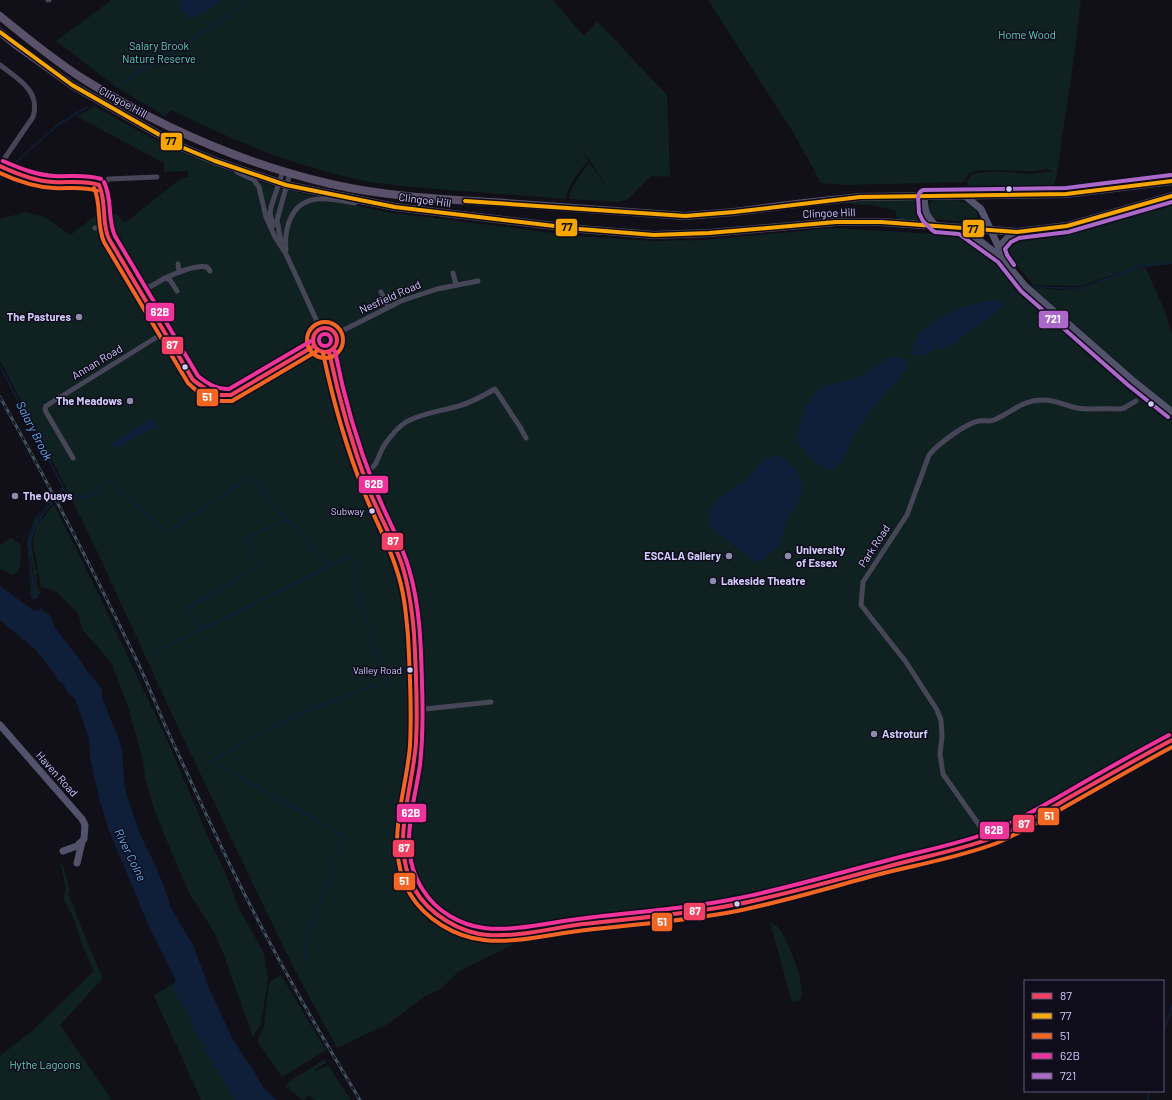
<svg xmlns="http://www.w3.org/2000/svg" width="1172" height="1100" viewBox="0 0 1172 1100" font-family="Barlow,sans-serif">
<rect width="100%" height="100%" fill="#111018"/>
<path fill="#102122" d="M112,0h441l31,36 13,-15 70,74 3,82 -19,-1 -23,23 -11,3 -48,-3c2,-13 12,-25 20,-36l17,22 -25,-37 7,13c-9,11 -20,24 -22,38 -39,-3 -78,-6 -117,-9 -28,-3 -57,-4 -85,-9 -67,-14 -131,-40 -192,-71l-7,6 -49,-29 -60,-46z
M708,0h373l-6,50 -18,123 -3,13 -85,1 -2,-6 4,-6c20,-7 42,-1 63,-1 6,-1 12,-3 19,-2l-6,-3 -12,2 -55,-1 -11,3 -6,9 -116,3 -26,-2 -27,-49z
M94,106l50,28 49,23 11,3 41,17 37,12 104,23 191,24 74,5 54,-1 128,-12 120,7 25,12 11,9 14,13 16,21 123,104 30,23v323l-45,26 -138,73 -264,68 -183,23 -82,41 -5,4 -15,15 -15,6 -35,27 -53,25 -45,-83 -116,-242 -81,-176 -50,-101 -45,-85v-142l26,-7 19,5 25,18 27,-20h21l7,8 55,-44 8,-2v-6l-24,1v-9l-88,-47 10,-4z
M869,200h51l1,12 4,8h-28l-2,-10 -26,-5 -18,-1v-3z
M933,200c17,0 44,-3 46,21l-2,2 -42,-4c-6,-5 -10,-14 -2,-19z
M1172,204v59l-35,4 -57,19 -47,-1 -25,-31 1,-9 10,-5 49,-7 52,-16z
M1137,268h9l18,41 8,25v74l-21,-16 -119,-105 27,3 21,-1z
M51,500l1,1c-9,6 -21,26 -23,36 -2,13 3,49 5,62l-3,-1 -4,-59 7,-19 15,-19z
M54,504l49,100 65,138 41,97 18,38 11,30 26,46 4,27 -7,44 -8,13 -31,-87 -8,-18 -23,-36 -19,-42 -18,-45 -8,-28 -4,-24 -15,-53 -15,-40 -30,-35 -4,-16 -20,-20 -8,-4 -9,-2 -8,-44 3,-16z
M11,538l10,7c-1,11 3,27 -9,30l-9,-5 -3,-1v-24z
M31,542l4,26 3,4c-3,4 -1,16 2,21l-3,5 -7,-51z
M61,865h2l7,26 -2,2 20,51 15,34 -43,47 52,75h-112v-44l32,-25 62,-60 -11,-23 -9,-29 -11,-21 3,-8z
M770,922c2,2 6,3 8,5 9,11 30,60 22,73l-8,3z
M281,975l45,75 -44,27 -25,-36 7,-15 5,-44z
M176,981l74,119h-49l-47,-104z
M325,1059l1,4 -11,7 1,1 12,-6 23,35h-36l-6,-5 -6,5 -17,-13 3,-5z"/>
<path fill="#0f1f39" d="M180,0h41c-2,3 -25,17 -28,18l-6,-1 -7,-12z
M990,300l12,1 2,2 -1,4 -50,37 -9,5 -8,-1 -10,7 -11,1 -6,-4c7,-6 8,-17 15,-23 14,-13 48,-26 66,-29z
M891,357h11l6,6c-7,16 -20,26 -30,39 -8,9 -15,20 -22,30 -7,10 -11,29 -21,36 -12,8 -35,-21 -39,-30l11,-33 7,-11 6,-6 37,-10z
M150,420h3l6,7 -11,4 -30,16 -10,-2z
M775,455c7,1 13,7 18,12 13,15 12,24 2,41 -3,3 -6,6 -7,10 -8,17 -2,24 -20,37 -4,3 -8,6 -13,7l-45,-35c-6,-29 24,-36 40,-50 4,-3 5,-6 7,-10 4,-6 11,-10 18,-12z
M52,501l1,2c-26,30 -24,42 -19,80 1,5 3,10 3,15l-3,1 -6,-53 1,-9 7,-16z
M0,586l34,25 7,-1 9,5 5,13 22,28 13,19 3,2v3l3,1 6,9v7l10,26 6,13 4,14 2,33 3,13 13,38 17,35 12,31 1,6 24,41 15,41 24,52 20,30 11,18 12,12h-41l-30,-51v-4l-7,-8 -8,-20 -13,-20 -4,-11 3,-5 -28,-57 -40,-96 -9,-30 -9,-41 -1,-18 -11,-33 -2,-2v-4l-9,-8 -3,-7 -7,-6 -3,-6 -18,-23 -36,-30z"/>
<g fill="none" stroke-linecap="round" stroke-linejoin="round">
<path stroke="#0f1f39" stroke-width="1.5" d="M116,87l114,-72 18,-15
M9,168l50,-44 28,-17
M0,179l6,-8
M1030,286l29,2h20l30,-10 28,-11 35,-4
M1009,298l7,-5
M0,366l63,121 -7,9
M61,489c23,12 27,11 44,-7h4l58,50 84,-55 36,42 -42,20 16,26 -73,43 15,21
M287,519l42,47
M40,607l3,5
M153,653l195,-96h5l4,7 -1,20 4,14 13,47 16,41
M303,960l2,-3 2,-21 19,-48 6,-10 2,-14 10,-28 -133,-75 61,-33 39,-19 65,-24
M1163,1033l9,-27
M1148,1100l1,-9"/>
<path stroke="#474658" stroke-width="5" d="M48,0h1
M0,65c18,14 41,26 33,52l-33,48
M0,166c16,8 34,15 53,16 15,1 32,-3 46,3
M237,172l17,8 5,7 7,30 9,20 11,17 34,74
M99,185c7,13 5,24 6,38 0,9 5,17 9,24l79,133c13,11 20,16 38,15l83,-49
M99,185l10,-6 48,-2
M273,226l-3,-13 1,-6 12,-36
M95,228l10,-4
M281,242l-4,-22 13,-47
M286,250c-2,-22 5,-49 32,-51 12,-1 25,2 37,4
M178,264l1,8
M453,273l3,11
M165,278c11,-5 31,-14 42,-11l3,4
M141,292l24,-14 5,2 7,11
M381,292l7,15
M313 340a12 12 0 1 1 24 0a12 12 0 1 1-24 0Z
M336,334l65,-33 36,-12 41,-8
M329,352c10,53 27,107 48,157 9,21 21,41 27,63 8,29 10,58 11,88 2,33 3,70 -1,103 -5,45 -24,83 1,127 15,25 44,42 73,45 7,0 14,-1 21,-1 25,-2 49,-7 74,-10 43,-5 87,-7 130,-15 61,-10 120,-29 179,-44 33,-8 68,-15 100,-27 25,-10 49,-24 73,-38 35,-20 71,-41 107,-60
M73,458l-27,-46 -1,-4 1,-2 119,-74
M363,472c17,-5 13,-15 22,-28 5,-7 13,-17 21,-22 16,-9 36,-11 53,-16 13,-4 24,-10 36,-17l25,38 6,11
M416,710l75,-8
M989,839l-46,-65 -3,-20 2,-18 -1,-16 -4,-10 -31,-48 -45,-57 2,-23 44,-67 22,-60c9,-11 37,-32 50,-34 5,-1 11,1 15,-1 18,-8 30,-21 50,-20 12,0 22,6 33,8 14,2 29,0 43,1l4,-1 12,-7"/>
<path stroke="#53526b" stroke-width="7" d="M924,196c1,15 1,19 12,30
M965,196l16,13 18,39 3,10 23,28 107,94 40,32
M961,228l14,9 27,21
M999,248c5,-8 10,-12 18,-16
M0,725l82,94 3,6 -1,14 -7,7 -14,5
M77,863l5,-21"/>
<path stroke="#595069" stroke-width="8" d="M0,16c28,23 55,45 85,64 75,47 160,84 246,104 52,12 107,15 160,18 65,5 129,9 194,14l49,-4 70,-9 56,-6 206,-3 106,-13
M0,32l16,13 56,40 107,61 36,15 71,24 109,22 185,22 74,6 55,-2 127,-11h45l136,10 50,-6 105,-30"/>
<defs>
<path id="rail" d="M0,397c49,87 94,175 137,264 10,21 18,41 27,62 22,48 44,96 67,144 39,80 83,157 129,233"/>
</defs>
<use href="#rail" stroke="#40515f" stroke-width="3"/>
<use href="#rail" stroke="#0f0c1b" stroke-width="1.5" stroke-dasharray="4.5" stroke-linecap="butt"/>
<defs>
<path id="bus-1" d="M0,166c17,8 34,15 53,16 16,1 31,-2 46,3
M99,185c8,17 2,37 10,54l84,141 17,12 9,3h12l83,-49
M313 340a12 12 0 1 1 24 0a12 12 0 1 1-24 0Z
M329,352c10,47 23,93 40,138 10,25 24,49 33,75 7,22 10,45 12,68 2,36 4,73 2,109 -3,49 -27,102 -1,148 14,24 45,43 73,45 32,2 64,-7 95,-11 50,-6 100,-9 150,-19 52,-10 102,-25 153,-38 35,-10 71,-16 106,-29 27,-10 53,-26 78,-41 34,-19 68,-39 102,-57"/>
<path id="bus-2" d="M0,32l72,53 107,61 36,15 71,24 109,22 185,22 74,6 55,-2 127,-11h45l136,10 50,-6 105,-30
M465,201l220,15 49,-4 126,-15 206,-3 106,-13"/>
<path id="bus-3" d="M0,173c17,8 35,14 54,15 14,1 29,-2 43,3
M94,188c8,17 2,36 10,54l84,141 10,9 10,6 11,3h13l85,-50
M307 340a18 18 0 1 1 36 0a18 18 0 1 1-36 0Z
M323,353c10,48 23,94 41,139 10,26 24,50 32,76 8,22 10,45 12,68 2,36 4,73 2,110 -4,49 -27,101 0,148 15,25 45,43 74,46 31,4 71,-7 102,-10 51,-6 101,-9 151,-19 49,-10 98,-25 147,-38 37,-9 76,-16 113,-30 25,-11 49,-25 73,-39 34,-19 68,-39 102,-57"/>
<path id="bus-4" d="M3,161c16,7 33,14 51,15 16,1 31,-2 47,3
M104,182c9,18 3,37 11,54l83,140c10,8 18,13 31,13l82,-48
M319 340a6 6 0 1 1 12 0a6 6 0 1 1-12 0Z
M335,351c9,47 22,92 40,137 10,27 26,53 34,81 11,37 12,76 13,114 1,27 1,55 -2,82 -6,42 -23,86 3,125 13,21 37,35 61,38 30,4 71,-7 102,-10 49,-6 99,-9 148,-19 51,-10 101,-25 151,-38 35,-10 71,-16 105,-29 26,-10 49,-24 72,-37 36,-21 71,-41 107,-60"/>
<path id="bus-5" d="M1014,265l-7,-10 -2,-6 6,-7 8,-4 49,-6 104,-30
M1168,417l-40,-32 -107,-94 -23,-29 -39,-28 -24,-2 -3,-2 -9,-9 -4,-8 -1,-17 2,-4 3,-2 143,-2 105,-13"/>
</defs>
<use href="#bus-1" stroke="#0f0c1b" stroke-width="7"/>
<use href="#bus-2" stroke="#0f0c1b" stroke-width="7"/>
<use href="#bus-3" stroke="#0f0c1b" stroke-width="7"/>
<use href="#bus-4" stroke="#0f0c1b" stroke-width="7"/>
<use href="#bus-5" stroke="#0f0c1b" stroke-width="7"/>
<use href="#bus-1" stroke="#f24062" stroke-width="4"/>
<use href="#bus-2" stroke="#f7a600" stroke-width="4"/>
<use href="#bus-3" stroke="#f26522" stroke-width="4"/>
<use href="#bus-4" stroke="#ef339a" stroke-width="4"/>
<use href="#bus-5" stroke="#ac68c9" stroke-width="4"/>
</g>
<g fill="#d1cbfa" stroke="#0f0c1b" stroke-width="1.5">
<circle cx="1009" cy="189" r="3.5"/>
<circle cx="185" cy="367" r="3.5"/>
<circle cx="1151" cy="404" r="3.5"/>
<circle cx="372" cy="511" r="3.5"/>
<circle cx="410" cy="670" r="3.5"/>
<circle cx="737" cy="904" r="3.5"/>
</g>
<g fill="#8e8aab" stroke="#0f0c1b" stroke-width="1.5">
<circle cx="79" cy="317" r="4"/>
<circle cx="130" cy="401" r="4"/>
<circle cx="15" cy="496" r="4"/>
<circle cx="729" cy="556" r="4"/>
<circle cx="788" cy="556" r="4"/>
<circle cx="713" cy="581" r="4"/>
<circle cx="874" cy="734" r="4"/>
</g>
<g text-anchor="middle" stroke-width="3" stroke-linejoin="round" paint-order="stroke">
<g font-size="10" fill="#d1cbfa" stroke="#0f0c1b" text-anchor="end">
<text x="364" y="515">Subway</text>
<text x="402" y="674">Valley Road</text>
</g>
<g font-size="11" fill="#5fd2b7" stroke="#0f0c1b">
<text x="1027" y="39">Home Wood</text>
<text x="159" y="50">Salary Brook<tspan x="159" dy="13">Nature Reserve</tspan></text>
<text x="45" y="1069">Hythe Lagoons</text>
</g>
<g font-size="11" fill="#d1cbfa" stroke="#0f0c1b">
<text transform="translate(123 102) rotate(29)" y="4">Clingoe Hill</text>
<text transform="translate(425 200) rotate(7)" y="4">Clingoe Hill</text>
<text transform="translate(829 213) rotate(-2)" y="4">Clingoe Hill</text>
<text transform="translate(390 297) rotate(-24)" y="4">Nesfield Road</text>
<text transform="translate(97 362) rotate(-31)" y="4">Annan Road</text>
<text transform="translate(874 546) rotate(-57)" y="4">Park Road</text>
<text transform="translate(57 774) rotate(48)" y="4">Haven Road</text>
</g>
<g font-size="11" font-weight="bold" fill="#d1cbfa" stroke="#0f0c1b" text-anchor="start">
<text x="71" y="321" text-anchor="end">The Pastures</text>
<text x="122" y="405" text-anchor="end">The Meadows</text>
<text x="23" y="500">The Quays</text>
<text x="796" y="554">University<tspan x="796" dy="13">of Essex</tspan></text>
<text x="721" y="560" text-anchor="end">ESCALA Gallery</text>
<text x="721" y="585">Lakeside Theatre</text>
<text x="882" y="738">Astroturf</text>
</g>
<g font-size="12" font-style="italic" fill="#62adf1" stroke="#0f0c1b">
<text transform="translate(34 431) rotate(63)" y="4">Salary Brook</text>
<text transform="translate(130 855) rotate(64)" y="4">River Colne</text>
</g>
</g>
<g stroke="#0f0c1b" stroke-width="1.5">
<rect x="160" y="132" width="23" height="19" rx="4" fill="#f7a600"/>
<rect x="555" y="218" width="23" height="19" rx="4" fill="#f7a600"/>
<rect x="962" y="219" width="23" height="19" rx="4" fill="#f7a600"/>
<rect x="145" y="302" width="30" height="20" rx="4" fill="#ef339a"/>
<rect x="1038" y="310" width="31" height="19" rx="4" fill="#ac68c9"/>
<rect x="161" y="336" width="23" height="19" rx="4" fill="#f24062"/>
<rect x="196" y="388" width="23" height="19" rx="4" fill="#f26522"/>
<rect x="358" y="475" width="31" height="19" rx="4" fill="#ef339a"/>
<rect x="381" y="532" width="23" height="19" rx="4" fill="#f24062"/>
<rect x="396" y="803" width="31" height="20" rx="4" fill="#ef339a"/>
<rect x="1037" y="807" width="23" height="19" rx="4" fill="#f26522"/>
<rect x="1012" y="814" width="23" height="19" rx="4" fill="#f24062"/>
<rect x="979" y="821" width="31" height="19" rx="4" fill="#ef339a"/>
<rect x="392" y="839" width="23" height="19" rx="4" fill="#f24062"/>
<rect x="393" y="872" width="23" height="19" rx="4" fill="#f26522"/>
<rect x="683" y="902" width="23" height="19" rx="4" fill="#f24062"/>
<rect x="651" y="912" width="22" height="20" rx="4" fill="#f26522"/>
</g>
<g font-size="11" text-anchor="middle" font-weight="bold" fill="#fff">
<text x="160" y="316">62B</text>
<text x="1053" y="323">721</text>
<text x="172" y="349">87</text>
<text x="207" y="401">51</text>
<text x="374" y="488">62B</text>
<text x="393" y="545">87</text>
<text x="411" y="817">62B</text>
<text x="1049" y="820">51</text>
<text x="1024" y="828">87</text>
<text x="994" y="834">62B</text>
<text x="404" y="852">87</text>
<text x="404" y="885">51</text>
<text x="695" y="915">87</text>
<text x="662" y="926">51</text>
</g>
<g font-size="11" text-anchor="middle" font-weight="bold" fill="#111">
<text x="171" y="145">77</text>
<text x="567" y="231">77</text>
<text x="973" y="233">77</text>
</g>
<rect x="1024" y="980" width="140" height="112" fill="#0f0c1b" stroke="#5d5874"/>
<rect x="1032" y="993" width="20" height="6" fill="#f24062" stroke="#5d5874"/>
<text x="1060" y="1000" font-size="12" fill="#d1cbfa">87</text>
<rect x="1032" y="1013" width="20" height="6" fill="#f7a600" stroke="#5d5874"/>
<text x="1060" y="1020" font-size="12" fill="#d1cbfa">77</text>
<rect x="1032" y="1033" width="20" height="6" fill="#f26522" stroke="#5d5874"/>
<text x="1060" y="1040" font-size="12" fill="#d1cbfa">51</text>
<rect x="1032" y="1053" width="20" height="6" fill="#ef339a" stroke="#5d5874"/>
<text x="1060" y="1060" font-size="12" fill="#d1cbfa">62B</text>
<rect x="1032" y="1073" width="20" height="6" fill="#ac68c9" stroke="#5d5874"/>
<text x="1060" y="1080" font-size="12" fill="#d1cbfa">721</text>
</svg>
